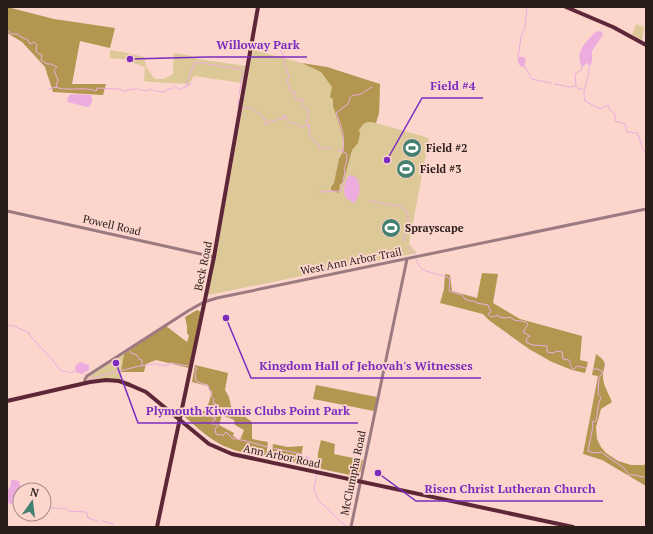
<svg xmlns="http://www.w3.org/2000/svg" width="653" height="534" viewBox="0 0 653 534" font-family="'PT Serif',serif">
<rect width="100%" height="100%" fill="#fcd5cd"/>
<path fill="#ddc998" d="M636,24l8,3 -2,13 -10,-5z
M110,50l18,3 16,4 2,10 9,12h9l9,-5 1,-21 13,2 11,4 48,7 -4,17 -48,-7 -5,8 -37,-2 -8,-1 1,-14 -22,-8 -13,-1z
M253,50l127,34 -1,29 -3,10 53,15 -20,106 8,9 -209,42 8,-39z
M124,354l-4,26 -17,-2 -16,2v-2z"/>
<path fill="#b39650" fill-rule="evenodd" d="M7,7l47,12 61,9 -5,20 -30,-7 -8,43h34l-3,11 -50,-3 -8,-25 -23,-25 -15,-9z
M302,63l25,4 53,17 -1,29 -3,10c-9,-2 -12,-1 -17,7l1,4 -2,9 -6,7 -9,33 -3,1 -1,9 -8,-3v-3l3,-4 5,-24 3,-5 1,-7v-9l-3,-11 -7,-21v-7l-3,-2 2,-10 -11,-15z
M482,273l16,1 -5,29 27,16 62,17 -2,24 8,2 -3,11 -13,-3 -20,-8 -23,-13 -39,-28 -7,-7 -43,-11 4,-14 1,-15 5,1 2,16 25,7z
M197,310l4,2 -12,56 -33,-8 -10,4 -2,8h-23l3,-18 42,-28 21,16 2,-6 -2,-3v-7l-2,-9z
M596,354c14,10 7,10 7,23 0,8 6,17 9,25l-11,7 -5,18 1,12 4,8 5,6 12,8 13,4h13l2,-2v23l-44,-26 -19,-6 15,-78 -6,-1z
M195,365l33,8 -3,17 4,7 3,14 8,2 12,9v17l16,3 -2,15c-12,-3 -26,-4 -37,-9 -17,-6 -30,-19 -44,-31l2,-8 18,2c4,-9 9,-17 3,-25l-16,-4zM222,415l12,5 1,5 9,5 -4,10 -7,-4 1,-3 -15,-8z
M316,385l61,12 -3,14 -61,-12z
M321,440l14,4 -1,10 29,6 -4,17 -42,-9 1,-15z
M273,444l15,3 15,-1 -3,18 -29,-6z"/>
<path fill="#ecadde" d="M599,31l3,1 1,3 -11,16v10l-2,6 -3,-4 -5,4c-6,-11 -1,-20 7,-28 3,-3 5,-7 10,-8z
M518,57h5l3,2 -2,8 -4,-1 -2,-4z
M71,94l20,1c2,5 1,7 -2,12h-2l-19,-5 -1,-4z
M351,175c12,3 10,21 3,28 -10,-4 -11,-10 -9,-19 1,-5 2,-7 6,-9z
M80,362l9,3v5l-8,4 -5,-2 -1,-6z
M306,455l7,6v4l-2,2 -4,-2 -2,-4z
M11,480h4l4,1c3,9 0,17 -6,24l-6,-3v-14l2,1 2,-4z"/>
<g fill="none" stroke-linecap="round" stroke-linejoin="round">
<path stroke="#ecadde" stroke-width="1" d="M7,30l4,4h7l3,3 7,3 2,4 4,-2 3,3 -1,6 3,3 3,1 -1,5 6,4h4l6,3 -3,3 4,10 -2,7
M280,49l3,5 2,11
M518,57l3,-20 4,-10 2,-20
M523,64l9,15 19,4
M285,66l4,9 -2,6 3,5 -1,2 2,3 4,1 -1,4 2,4 7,-1 -1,7 2,2
M589,67c1,12 -8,22 -4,34l15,8 5,-3h4v3l6,5v7l10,3 2,8 10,1c3,5 4,11 6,17l3,1
M555,84l15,3 5,-1 4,3h4
M576,85l-1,-11 6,-4 1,-3
M187,86l-1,-5 2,-1 7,-18 46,7 2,3 -4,23
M56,87c7,5 29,-1 40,4l1,-3 19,1
M49,89l7,-2
M117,89l5,1 3,2 2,-2 10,-1
M138,89h1
M141,90l6,1 4,-2 3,2
M156,91l8,1 4,-3h4l3,-3 4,4 12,-6
M238,107l1,-9
M242,108h10
M305,108l2,1 1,7
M253,109l10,8
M308,118l-2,3 3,5 1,10
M263,119l3,1 -1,3 2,2 4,-5
M273,121l4,-1 1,-2 6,1 -1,-4 4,2v2
M287,122l11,2
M299,126l1,1 6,-2 3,2
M311,137l4,5 3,2 1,4 3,-1
M324,148h7
M338,150l8,3c2,5 0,12 -2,16l1,2 -4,20
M343,152c2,-15 -1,-25 -7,-39l12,-9c4,-11 1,-7 13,-10 3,-1 7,-5 11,-7
M319,192l22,-1
M370,201l21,4 10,1c1,2 3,3 5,4 5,9 0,22 -3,30l1,2
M407,246l8,9
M416,259l3,7 4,4 27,8 -1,13 13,4 3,4 5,2h4l3,2 11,2 3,7 -3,2c2,4 6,3 10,1l1,2 8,1 3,-1 4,3 12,2 2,2 -5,8 7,4 -4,3 1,4 6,2 14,1v6l6,1 4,-2 5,1 1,7 6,1c2,4 1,8 5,9l3,-3 9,2
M7,323l3,3h6l2,2 11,5 2,4 20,21 10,13 7,1
M130,351l1,2 6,2 2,4 3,1v6
M195,367l2,1 -2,5 1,8 7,3 5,1 1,5 3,2 -1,4 3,3 -1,4h2l1,2h3l-4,6 -3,1v5l4,2 -4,3v2h5l1,2 -3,3 1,5 2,1 3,-1 2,2 3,-4 6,6 9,2
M593,369h5l5,3 -4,6 -1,16 3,4 -2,4 -3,19 -4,1 1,4 -5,25 6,2 7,-1 23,16 5,7c7,-1 12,3 17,2
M70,373l7,-3
M83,373l6,6 50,-13c6,0 10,-2 16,-2 5,1 10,2 14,1l2,-3v1l17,3
M242,440l26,7
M273,448l28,6v2
M317,474l-3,15 5,12 18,17
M15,504h5
M44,506l2,2c5,-2 13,2 20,0l3,3 17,1 1,1 1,5 10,3
M338,519l9,8
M102,521l11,3v3"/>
<path stroke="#9b7a81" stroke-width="3" d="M7,211l207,46
M85,383v-4l2,-3 101,-65 16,-9 13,-4 429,-89
M351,527l56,-268"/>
<path stroke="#5e2737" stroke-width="4" d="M566,7l47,20 33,18
M7,401l83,-19 16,-2 13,1 11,4 16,7 63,52 23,10 341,73
M157,527l57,-270 44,-250"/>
</g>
<defs>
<symbol id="stadium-disc" viewBox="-11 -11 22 22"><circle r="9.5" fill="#42816e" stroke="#fcd5cd"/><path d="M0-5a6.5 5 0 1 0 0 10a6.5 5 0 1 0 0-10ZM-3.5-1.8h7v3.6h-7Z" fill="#fff"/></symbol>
</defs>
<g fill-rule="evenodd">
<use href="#stadium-disc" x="401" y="137" width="22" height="22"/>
<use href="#stadium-disc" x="395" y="158" width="22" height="22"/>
<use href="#stadium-disc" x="380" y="217" width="22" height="22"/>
</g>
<g text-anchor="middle" stroke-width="3.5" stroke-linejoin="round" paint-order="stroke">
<g font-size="11" font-weight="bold" fill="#2a1d1a" stroke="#fcd5cd" text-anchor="start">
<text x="426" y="152">Field #2</text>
<text x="420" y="173">Field #3</text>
<text x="405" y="232">Sprayscape</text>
</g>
<g font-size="11" fill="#2a1d1a" stroke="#fcd5cd">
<text transform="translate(112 225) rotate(13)" y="4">Powell Road</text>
<text transform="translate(351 261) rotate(-11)" y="4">West Ann Arbor Trail</text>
<text transform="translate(203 266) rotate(-78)" y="4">Beck Road</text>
<text transform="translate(282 456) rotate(12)" y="4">Ann Arbor Road</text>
<text transform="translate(353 473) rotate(-78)" y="4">McClumpha Road</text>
</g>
</g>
<path fill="none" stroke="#7b2cbf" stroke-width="1.5" d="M130 59L208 57H307M387 160L422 98H483M226 318L251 378H481M116 363L138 423H358M378 473L416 501H603"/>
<g fill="#7b2cbf" stroke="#fcd5cd" stroke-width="1.5">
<circle cx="130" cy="59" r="4"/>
<circle cx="387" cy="160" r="4"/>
<circle cx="226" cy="318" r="4"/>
<circle cx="116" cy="363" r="4"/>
<circle cx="378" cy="473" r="4"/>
</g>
<g font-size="12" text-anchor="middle" font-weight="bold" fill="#7b2cbf" stroke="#fcd5cd" stroke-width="3.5" stroke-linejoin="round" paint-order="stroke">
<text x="258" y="49">Willoway Park</text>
<text x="453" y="90">Field #4</text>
<text x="366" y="370">Kingdom Hall of Jehovah's Witnesses</text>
<text x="248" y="415">Plymouth Kiwanis Clubs Point Park</text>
<text x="510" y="493">Risen Christ Lutheran Church</text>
</g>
<rect width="653" height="534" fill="none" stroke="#2a1d1a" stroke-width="16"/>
<g transform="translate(32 502) rotate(14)"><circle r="19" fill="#fcd5cd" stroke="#a88b85"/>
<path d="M0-3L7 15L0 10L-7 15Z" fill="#42816e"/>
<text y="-6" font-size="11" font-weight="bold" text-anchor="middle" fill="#2a1d1a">N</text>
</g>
</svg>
